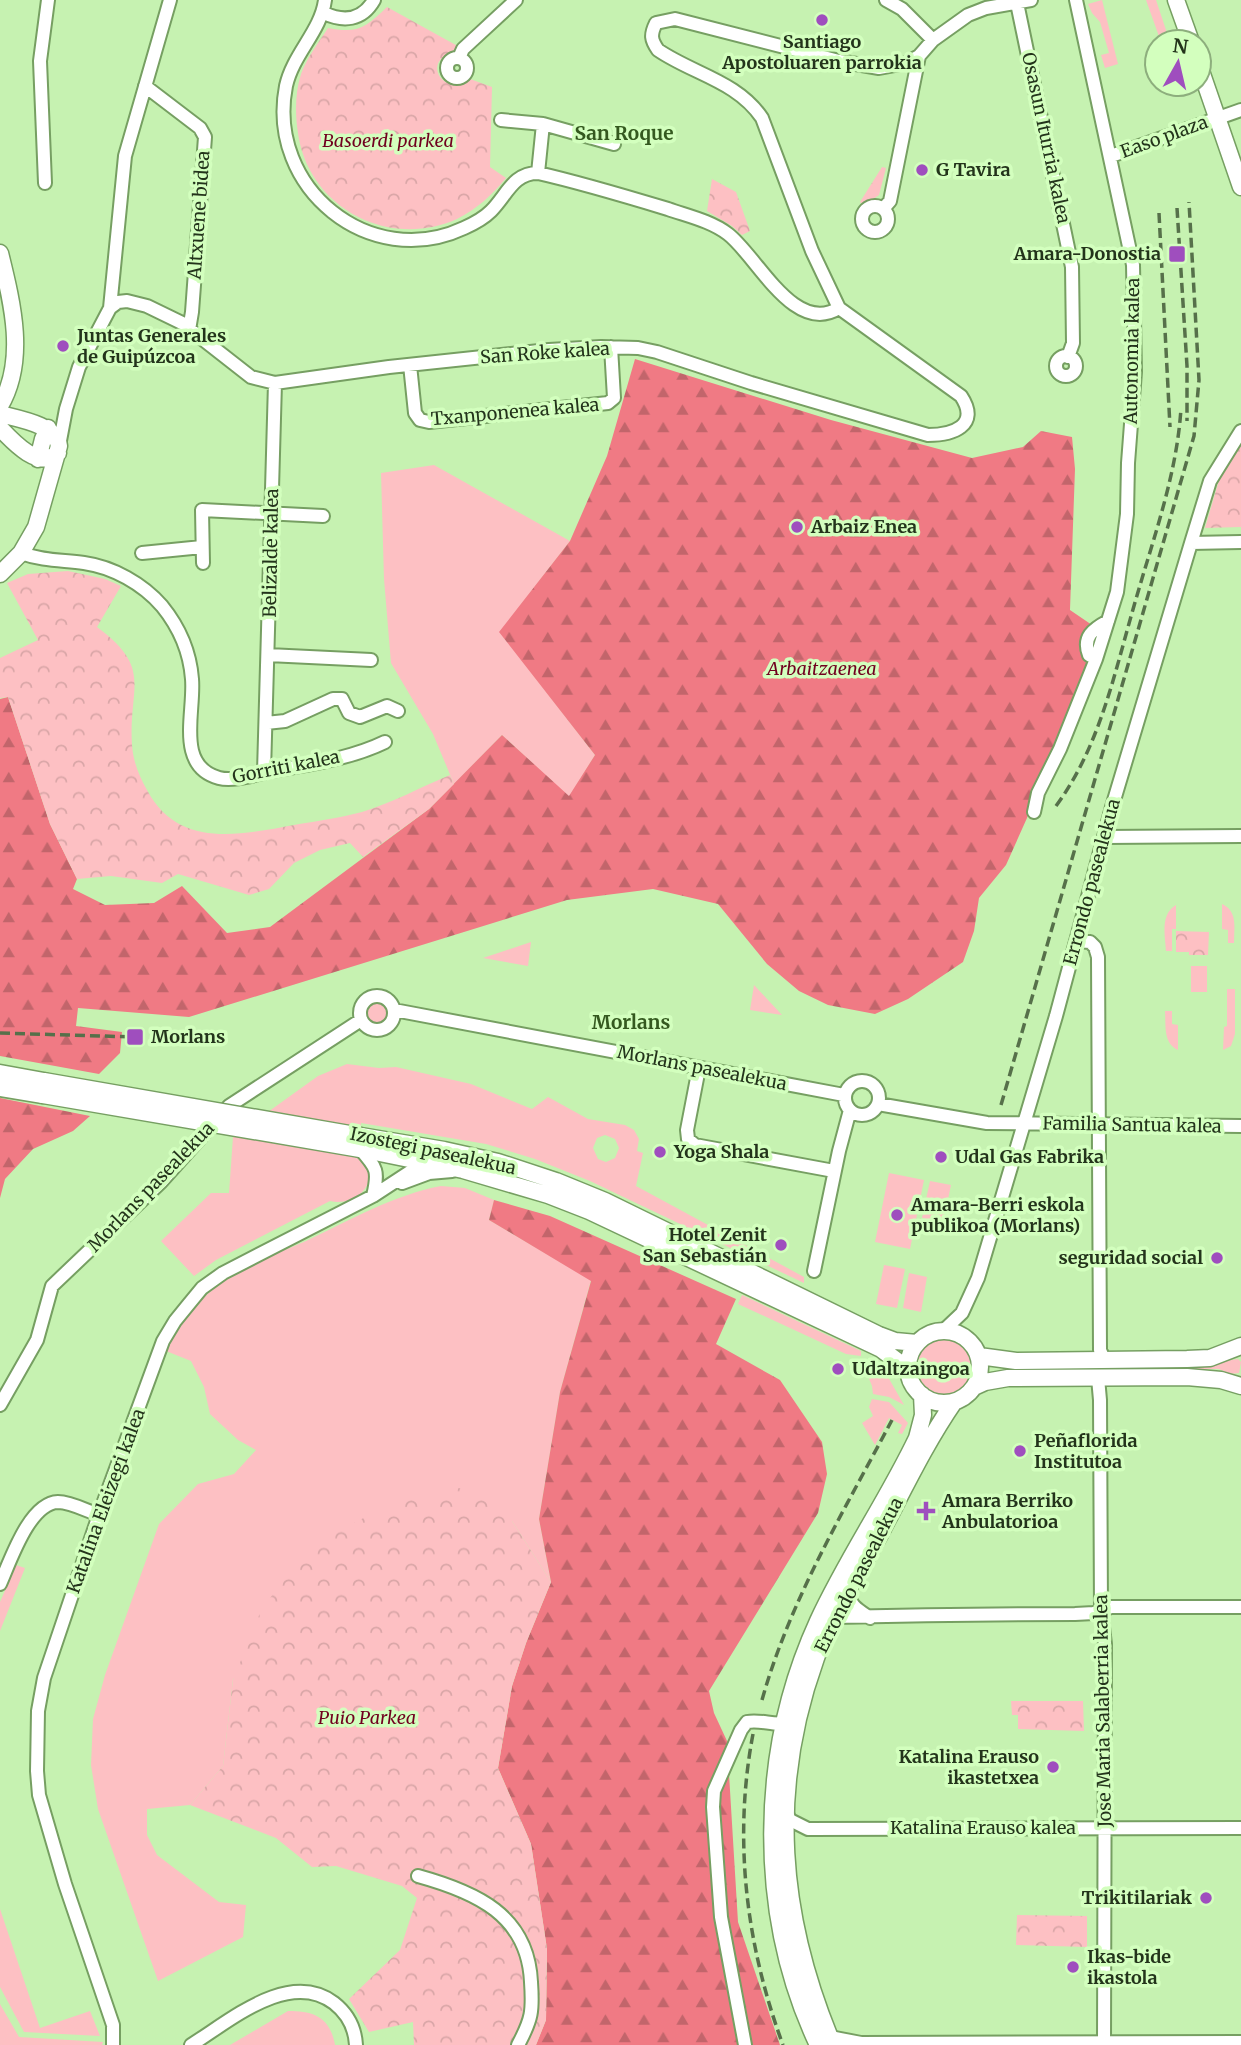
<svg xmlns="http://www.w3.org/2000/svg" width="1241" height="2045" viewBox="0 0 1241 2045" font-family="Merriweather,serif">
<defs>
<pattern id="forest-firs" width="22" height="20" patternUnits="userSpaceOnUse" patternTransform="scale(1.75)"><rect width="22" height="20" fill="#f07a84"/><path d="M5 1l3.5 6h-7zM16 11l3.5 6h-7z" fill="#c2656b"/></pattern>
<pattern id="park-crowns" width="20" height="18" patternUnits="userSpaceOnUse" patternTransform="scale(1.75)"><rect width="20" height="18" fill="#fdc0c3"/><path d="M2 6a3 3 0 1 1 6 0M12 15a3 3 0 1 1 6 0" fill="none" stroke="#d9a6a7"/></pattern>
</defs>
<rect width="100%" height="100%" fill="#c6f2b1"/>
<path fill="#fdc0c3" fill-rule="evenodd" d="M1102,0l16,64 -13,4 -4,-13 8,-2 -9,-31 -8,-9 -4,-9z
M1146,0h10l14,42h-9z
M434,465l136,76 -70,91 95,123 -26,42 -67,-62 -48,49 -21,-50 -42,-71 -7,-84 -3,-106z
M1222,904c16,7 12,24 12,39h-6v-13l-6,-1z
M1176,905v24h-4v22h-6c-1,-15 -6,-37 10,-46z
M531,942l-3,24 -45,-8z
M1191,966h16v26h-16z
M754,985l28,30 -32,-5z
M1227,989h8v45l-4,12 -8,4 1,-23 3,-1z
M366 1013a11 11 0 1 1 22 0a11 11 0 1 1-22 0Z
M1165,1011h7v13l6,1v25c-15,-7 -12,-24 -13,-39z
M347,1064l32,4 17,-1 75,17 61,25 16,-12 40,22 37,6 9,5 5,9 -2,12 6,2 -7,33 168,91v6l-214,-102 -55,-22 -49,-15 -125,-21 -4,33 12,12c5,23 -19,38 -39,33l-114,59 -22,16 -33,-35 50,-48h18l4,-56 85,-61zM605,1135l10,4 4,9 -4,10 -9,4 -8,-3 -5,-11 4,-10z
M889,1173l35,7 -14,69 -35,-7z
M930,1181l21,4 -8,38 -21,-5z
M441,1186l24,2 29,12 -5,20 102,60 -31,112 -21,127 12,63 -39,-61 -279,158 -10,87 -33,39 -43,4v26l10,20 62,47 27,3 -3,32 -85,44 -60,-172 -7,-44 2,-46 12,-44 54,-151 39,-40 36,-10 22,-24 -18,-10 -28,-26 -6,-27 -13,-26 -25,-10c11,-23 25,-43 45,-60 27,-23 63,-36 95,-50 44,-21 88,-46 135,-55z
M884,1265l21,4 -8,39 -21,-4z
M909,1273l18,4 -6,35 -18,-4z
M742,1295l119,56v5l-15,-2 -108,-50z
M917 1367a27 27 0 1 1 54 0a27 27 0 1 1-54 0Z
M1238,1359l3,3 -2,11 -9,1 -11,-5h-26v-3z
M869,1363h3l16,14 16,28 -15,-8 -16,-3 -1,-8 -7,-17z
M872,1399l17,3 19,21 -6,11 -4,-1 4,-8 -13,-7 -14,27 -13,-22 11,-7 -4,-9z
M16,1565l9,3 -25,63v-29z
M0,1909l40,119 50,-17 10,25 -76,-4 -24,-45z
M0,2004l19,33 84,5 -1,3h-102z
M288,2011c26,0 42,6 47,34h-105z"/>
<path fill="url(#forest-firs)" d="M635,359l196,61 141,38 51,-11 18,-16 31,6 3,32 -5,141 22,15 -9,31 6,7 -33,83 -18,35 -11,37 -21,47 -27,33 -5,33 -11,31 -55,37 -33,15 -47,-9 -29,-14 -32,-27 -49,-60 -65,-15 -86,11 -378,117 -111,-9 -2,18 46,6 -2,21 -21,21 -99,-18v-357l8,-2 42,127 27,55 -4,10 32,16 49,-2 28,-17 45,47 43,-6 159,-118 73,-74 67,61 26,-41 -96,-123 71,-91 37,-85z
M0,1098l90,18 -17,15 -40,18 -28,30 -5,19z
M494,1200l56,16 186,83 -20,45 64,36 42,62 5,32 -9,39 -109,178 5,22 13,28 11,181 42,123h-244l10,-25 1,-71 -16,-105 -33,-76 14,-82 14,-43 25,-61 -12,-63 21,-127 31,-111 -102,-61z"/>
<path fill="url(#park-crowns)" d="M387,7l76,42c-7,3 -17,5 -22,10 -12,13 6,35 29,20l22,8 -2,80 16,11c-14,17 -29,31 -49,41 -69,31 -149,-12 -159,-86 -3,-19 -3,-40 3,-59 6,-16 17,-31 27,-46 31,6 38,-1 59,-21z
M882,167l4,1 -7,27 -15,10 -4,-3z
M712,179l24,13 14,39 -8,4 -10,-9 -25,-15z
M1241,444v83l-36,1 14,-48z
M68,571l37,8 16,7 -24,41c57,42 31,60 35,118 1,16 7,31 15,45 31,59 93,45 147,35 22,-4 46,-7 68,-13 30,-9 59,-25 88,-37l4,9 -25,25 -66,48 -13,-14 -30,7 -26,13 -25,26 -20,6 -71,-21 -16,9 -51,-7 -34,3 -27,-55 -42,-127 -8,1v-40l38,-18 -31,-57 21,-9z
M1176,931l33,1 -1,23h-19v-3h-13z
M459,1488l28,12 25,21 39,61 -25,61 -14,43 -14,82 33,76 16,105 -1,71 -10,25h-122l-1,-23 -44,10 -20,-33 51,-49 17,-52 -15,-12 -66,-20 -24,1 -36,-29 -86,-33 33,-39 10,-86 29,-72 42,-53 40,-27 49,-25z
M1011,1701h72l1,30 -66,-2v-14h-6z
M1017,1915l70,1v31l-71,-2z"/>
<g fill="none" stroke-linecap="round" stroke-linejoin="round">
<defs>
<path id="street" d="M325,0c-4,31 -32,54 -39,86 -20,102 84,186 178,142 9,-4 20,-10 27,-17 16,-16 22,-38 47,-38 44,10 87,23 130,36 20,7 43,12 60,25 29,22 66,102 111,74
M886,0l16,9 31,31
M1017,3l55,264 1,76 -5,14
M324,13c19,9 38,8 50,-13
M447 68a10 10 0 1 1 20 0a10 10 0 1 1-20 0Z
M459,58l4,-9 53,-49
M145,86l55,42 5,9 -13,175 -3,18
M501,120l42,4 71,20
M1111,156l130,-46
M538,173l5,-49
M45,183l-5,-122 8,-61
M862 219a13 13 0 1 1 26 0a13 13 0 1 1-26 0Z
M883,209l7,-8 29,-145
M110,308l15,-152 45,-156
M1056 366a10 10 0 1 1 20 0a10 10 0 1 1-20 0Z
M410,365l5,48 5,7 9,2 179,-19 6,-5 -3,-51
M59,446l7,-37 13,-42 31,-59 8,-6 9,-1 20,5 35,17 69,54 24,6 114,-16 160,-17 52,-3 37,1 19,4 94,31 177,52c24,0 53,-9 33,-39l-122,-88 -27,-57 -50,-133c-25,-37 -69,-44 -104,-68 -7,-10 -8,-15 -2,-27l19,-4 164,42 40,7 27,-5 13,-7 14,-16 35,-25 18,-7 45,-8
M1191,543l50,-1
M21,553c22,8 41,7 63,10 29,4 59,21 78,43 17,21 28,46 30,73 3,33 -17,87 27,99 15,4 37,-4 53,-7 38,-7 78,-12 113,-29
M142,553l60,-6
M203,563l-1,-53 121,6
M268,655l103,5
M1096,659l-7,-4c-7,-18 4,-26 19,-34
M266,723l19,-2 48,-22h9l7,14 11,4 27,-11 11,5
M264,772l11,-389
M1034,812l4,-19 22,-44 36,-90 21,-67 10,-78 1,-51 7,-91 -2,-107 -57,-265
M1104,837l137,-1
M1076,941l14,1 5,5 3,10 2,393 3,7 7,3
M360 1013a17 17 0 1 1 34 0a17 17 0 1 1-34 0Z
M394,1010l450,85
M699,1068l-12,62 1,9 7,6 139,26
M845 1098a17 17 0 1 1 34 0a17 17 0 1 1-34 0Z
M878,1104l109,19 254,3
M360,1149c17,19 19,22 13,47
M402,1183l27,-10 23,-2
M814,1271l25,-120 11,-41
M943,1331l19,-18 16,-35 78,-262 56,-209 79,-264 19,-62 31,-50
M1098,1378l2,22 1,211 4,33 -1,401
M0,1405l37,-65 15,-54 109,-104 68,-76 132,-86
M0,1584c10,-22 29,-81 58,-82 13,0 29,9 41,13
M847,1593c3,13 13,18 23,25
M831,1610l3,7c81,-2 161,-3 241,-3l19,-1 17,-6h130
M785,1810l5,10 18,9 433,-1
M418,1876c58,16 110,39 113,106 2,29 1,37 -13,63
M830,2037l31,6 380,-1
M113,2045v-20l-48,-141 -26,-89 -2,-24 1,-60 6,-33 55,-163 64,-174 12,-20 13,-16 14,-17 21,-15 150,-77 55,-36
M191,2045c39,-24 98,-76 143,-42 14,11 21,24 22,42
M745,2045l-24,-128 -8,-110 1,-16 27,-61 6,-8c15,-3 29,5 43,0"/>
<path id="secondary" d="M1176,0l15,42
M1199,65l42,122
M0,253c12,49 27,107 0,153
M0,414c19,5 57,11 59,32l-23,81 -15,26 -21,21
M0,428c14,15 39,42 58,25
M38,459l5,-20 5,-11
M0,1073l44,8
M0,1088l43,7
M361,1136l83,14 54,12 58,19 49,20 274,134 16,6 22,2
M360,1149l103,21 85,25 41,16 292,138 27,20
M908 1367a36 36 0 1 1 72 0a36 36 0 1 1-72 0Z
M979,1356l37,5 171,-2 23,-1 31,-12
M974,1387l11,-5 23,-4 179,-1 34,3 20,6
M818,2045c-62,-131 -60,-293 0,-424 29,-63 69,-120 99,-183l6,-23 -1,-20
M833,2045c-54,-128 -65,-254 -17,-387 15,-43 41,-83 63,-122 24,-45 46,-92 75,-134"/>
</defs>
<use href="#street" stroke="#769f62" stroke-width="16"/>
<use href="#secondary" stroke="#769f62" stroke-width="19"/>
<use href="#street" stroke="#fff" stroke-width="12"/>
<use href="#secondary" stroke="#fff" stroke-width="16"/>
<path stroke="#56704a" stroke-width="3.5" stroke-dasharray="10 5" stroke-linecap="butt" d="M1177,208l10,158v55
M1159,213l11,214
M1056,806c45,-61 59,-136 80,-207 18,-63 41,-125 45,-191
M0,1033l135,4
M1001,1105l193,-669 5,-56 -10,-178
M762,1700c28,-100 82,-189 130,-280
M753,1734c-20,105 -7,211 30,311"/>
<defs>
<path id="secondary-bridge" d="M44,1081l317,55
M43,1095l317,54"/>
</defs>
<use href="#secondary-bridge" stroke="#769f62" stroke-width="19" stroke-linecap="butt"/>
<use href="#secondary-bridge" stroke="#fff" stroke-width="16"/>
</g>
<g fill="#9f4ebe" stroke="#d3ffbe" stroke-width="2.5">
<circle cx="822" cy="20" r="7"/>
<circle cx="922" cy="170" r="7"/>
<rect x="1168" y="245" width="18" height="18" rx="3.5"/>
<circle cx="63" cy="346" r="7"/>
<circle cx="797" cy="527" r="7"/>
<rect x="126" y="1028" width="18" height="18" rx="3.5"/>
<circle cx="660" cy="1152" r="7"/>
<circle cx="941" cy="1157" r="7"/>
<circle cx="897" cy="1215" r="7"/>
<circle cx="781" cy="1245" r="7"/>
<circle cx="1217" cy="1258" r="7"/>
<circle cx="838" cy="1369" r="7"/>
<circle cx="1020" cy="1451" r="7"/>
<path d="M922.5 1500.5h7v7h7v7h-7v7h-7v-7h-7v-7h7z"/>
<circle cx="1053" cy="1767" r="7"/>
<circle cx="1206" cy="1898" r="7"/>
<circle cx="1073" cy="1967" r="7"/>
</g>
<g text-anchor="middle" stroke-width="7" stroke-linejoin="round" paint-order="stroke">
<g font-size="18" font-weight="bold" fill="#23341b" stroke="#d3ffbe" text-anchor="start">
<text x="822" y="48" text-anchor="middle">Santiago<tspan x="822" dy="21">Apostoluaren parrokia</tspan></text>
<text x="936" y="176">G Tavira</text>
<text x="1161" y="260" text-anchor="end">Amara-Donostia</text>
<text x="77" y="342">Juntas Generales<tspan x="77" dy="21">de Guipúzcoa</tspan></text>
<text x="811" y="533">Arbaiz Enea</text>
<text x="151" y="1043">Morlans</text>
<text x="674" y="1158">Yoga Shala</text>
<text x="955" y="1163">Udal Gas Fabrika</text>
<text x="911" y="1211">Amara-Berri eskola<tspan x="911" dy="21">publikoa (Morlans)</tspan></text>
<text x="767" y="1241" text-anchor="end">Hotel Zenit<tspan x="767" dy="21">San Sebastián</tspan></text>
<text x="1203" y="1264" text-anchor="end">seguridad social</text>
<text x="852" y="1375">Udaltzaingoa</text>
<text x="1034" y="1447">Peñaflorida<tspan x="1034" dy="21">Institutoa</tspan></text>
<text x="942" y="1507">Amara Berriko<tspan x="942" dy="21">Anbulatorioa</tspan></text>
<text x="1039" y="1763" text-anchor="end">Katalina Erauso<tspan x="1039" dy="21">ikastetxea</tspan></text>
<text x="1192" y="1904" text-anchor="end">Trikitilariak</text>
<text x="1087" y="1963">Ikas-bide<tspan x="1087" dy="21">ikastola</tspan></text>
</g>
<g font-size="18" fill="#23341b" stroke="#d3ffbe">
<text transform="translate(1164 137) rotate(-20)" y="6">Easo plaza</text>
<text transform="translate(1046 138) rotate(78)" y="6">Osasun Iturria kalea</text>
<text transform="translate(199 215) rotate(-86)" y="6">Altxuene bidea</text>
<text transform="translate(1132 351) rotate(-89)" y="6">Autonomia kalea</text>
<text transform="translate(545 353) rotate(-4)" y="6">San Roke kalea</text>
<text transform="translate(515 412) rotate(-5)" y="6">Txanponenea kalea</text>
<text transform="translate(271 553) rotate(-89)" y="6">Belizalde kalea</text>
<text transform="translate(286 767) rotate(-11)" y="6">Gorriti kalea</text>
<text transform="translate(1092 882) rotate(-75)" y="6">Errondo pasealekua</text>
<text transform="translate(702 1068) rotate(11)" y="6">Morlans pasealekua</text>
<text transform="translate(1132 1125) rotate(1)" y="6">Familia Santua kalea</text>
<text transform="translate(433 1151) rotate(12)" y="6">Izostegi pasealekua</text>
<text transform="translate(151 1187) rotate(-46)" y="6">Morlans pasealekua</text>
<text transform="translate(106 1501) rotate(-70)" y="6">Katalina Eleizegi kalea</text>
<text transform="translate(859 1575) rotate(-63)" y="6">Errondo pasealekua</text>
<text transform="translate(1103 1711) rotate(-91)" y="6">Jose Maria Salaberria kalea</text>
<text x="983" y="1834">Katalina Erauso kalea</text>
</g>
<g font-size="18" font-style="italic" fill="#70001f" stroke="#d3ffbe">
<text x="388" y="147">Basoerdi parkea</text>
<text x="822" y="675">Arbaitzaenea</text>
<text x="367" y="1724">Puio Parkea</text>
</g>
<g font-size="19" font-weight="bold" fill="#34591f" stroke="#d3ffbe">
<text x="624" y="140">San Roque</text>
<text x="631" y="1029">Morlans</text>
</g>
</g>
<g transform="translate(1178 63) rotate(8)"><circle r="33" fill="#d3ffbe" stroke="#8dae7d" stroke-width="2"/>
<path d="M0-5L12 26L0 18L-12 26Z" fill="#9f4ebe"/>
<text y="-10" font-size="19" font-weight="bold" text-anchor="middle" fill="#23341b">N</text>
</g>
</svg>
